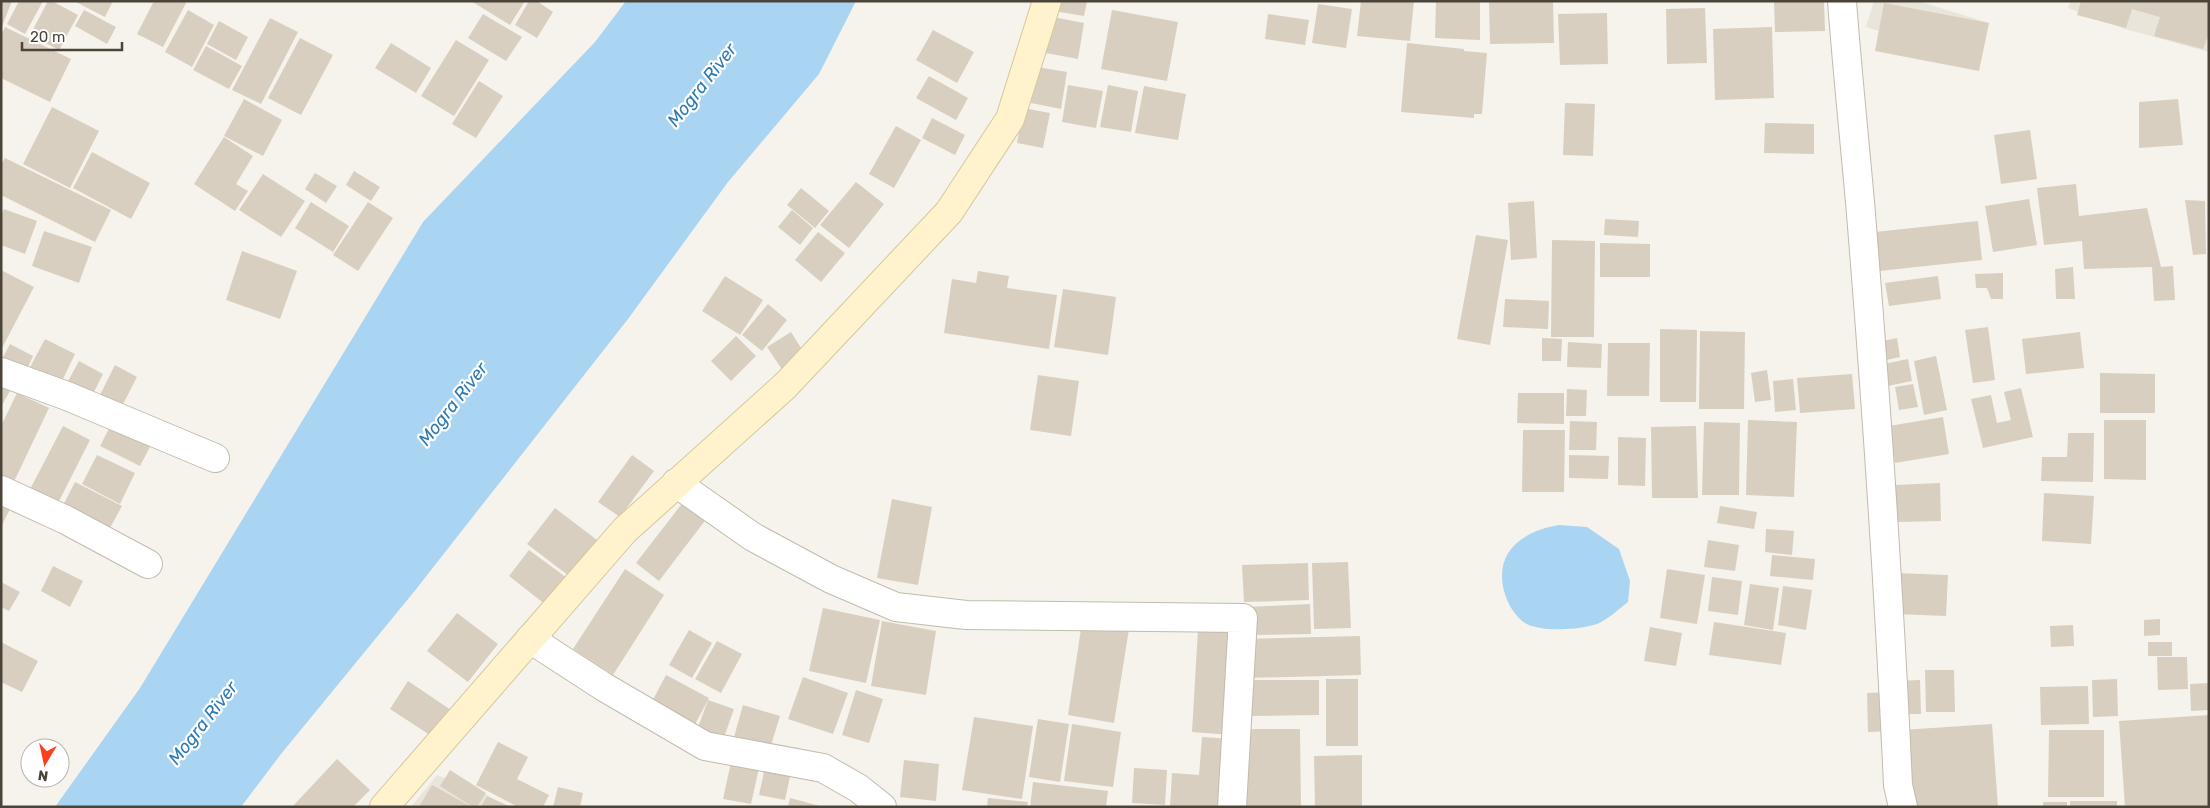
<svg xmlns="http://www.w3.org/2000/svg" width="2210" height="808" viewBox="0 0 2210 808" font-family="Rubik,sans-serif">
<rect width="100%" height="100%" fill="#f6f3ec"/>
<path fill="#eae5da" d="M1874,1h44l71,22 -12,38 -111,-34z
M2071,1l138,1v50l-84,-23 -57,-21z
M437,775l48,19 22,13h-96z"/>
<path fill="#a9d4f2" d="M626,1h230l-37,73 -91,108 -100,137 -215,274 -132,161 -40,53h-186l85,-119 283,-466 172,-180z
M1559,525l28,2 32,22 11,32 -2,21c-9,7 -21,18 -31,22 -18,6 -60,9 -75,-3 -9,-8 -15,-19 -18,-30 -10,-40 19,-60 55,-66z"/>
<path fill="#d8cfc1" d="M1,1h11l-11,28z
M19,1h24l-18,33 -18,-10z
M48,1h4l26,14 -19,35 -29,-15z
M74,1h39l-8,16z
M154,1h33l-24,46 -26,-13z
M471,1h54l-15,24z
M529,1h8l16,11 -16,26 -22,-13z
M1056,1h31l-3,15 -30,-5z
M1361,1h53l-4,40 -53,-5z
M1436,1h44v39l-45,-2z
M1489,1h64l1,42 -64,1z
M1774,1h50l1,30 -50,1z
M2081,1h128v32l-6,16 -49,-13 6,-19 -28,-8 -6,19 -49,-13z
M1884,3l105,20 -10,48 -104,-20z
M1318,4l34,5 -6,39 -34,-5z
M1705,8l2,55 -40,1 -1,-55z
M84,10l32,17 -9,17 -32,-18z
M188,10l26,15 -22,42 -27,-15z
M1112,10l66,12 -11,59 -66,-12z
M1607,13l1,51 -48,1 -2,-51z
M483,14l39,23 -16,24 -38,-23z
M1268,14l41,6 -4,25 -40,-6z
M1053,17l31,6 -6,36 -32,-6z
M270,18l28,14 -37,72 -29,-14z
M219,21l29,16 -12,23 -29,-16z
M5,27l66,32 -21,43 -49,-24v-42z
M1772,27l2,71 -59,2 -2,-71z
M933,30l41,22 -17,31 -41,-23z
M300,38l33,17 -32,60 -33,-17z
M456,40l33,20 -35,56 -33,-20z
M391,43l40,25 -15,25 -41,-25z
M1407,43l57,6v2l23,2 -5,61h-8v4l-73,-6z
M206,46l36,20 -13,23 -36,-19z
M1037,67l30,5 -6,37 -30,-6z
M929,76l39,22 -12,22 -40,-22z
M479,81l24,15 -27,42 -24,-14z
M1068,85l35,6 -7,37 -34,-6z
M1108,85l30,6 -7,41 -31,-5z
M1144,86l42,8 -8,46 -43,-7z
M244,99l38,21 -19,36 -39,-20z
M2178,99l5,46 -44,3v-46z
M1565,103l30,1 -2,52 -30,-1z
M52,107l47,24 -29,57 -47,-24z
M1023,108l27,5 -7,35 -26,-5z
M932,118l33,17 -10,20 -33,-17z
M1765,123l49,1v30l-50,-1z
M896,126l25,14 -27,48 -25,-14z
M2030,130l7,49 -36,5 -7,-49z
M224,137l29,19 -17,28 12,7 -13,20 -41,-27z
M92,152l58,31 -19,36 -58,-31z
M5,158l106,52 -16,32 -94,-47v-30z
M354,171l26,16 -9,14 -25,-16z
M315,173l22,13 -11,17 -21,-14z
M263,174l42,27 -24,36 -42,-27z
M856,182l28,22 -35,44 -29,-23z
M2076,184l3,32 68,-8 14,59 12,-1 2,34 -21,1 -2,-34 -68,2 -2,-28 -38,4 -7,-57z
M801,188l28,23 -14,17 -28,-23z
M2029,199l8,46 -44,7 -8,-46z
M2185,200l20,1 1,53 -13,1z
M1534,201l3,57 -26,2 -3,-57z
M311,202l38,24 -16,26 -38,-24z
M368,202l25,16 -35,53 -25,-16z
M4,209l33,12 -12,33 -24,-9v-29z
M792,210l21,18 -13,17 -22,-18z
M1605,219l34,2 -1,16 -34,-2z
M1978,221l4,39 -103,11 -4,-39z
M44,231l48,16 -13,36 -47,-17z
M818,232l27,21 -24,29 -26,-22z
M1476,235l32,5 -18,105 -33,-6z
M1552,240l43,1 -1,96h-43z
M1600,243l50,1v33h-50z
M242,251l55,20 -17,48 -54,-19z
M2073,267l2,32h-19l-1,-30z
M1,270l33,17 -33,63z
M978,271l31,5 -2,12 50,7 -8,54 -105,-16 8,-54 24,4z
M2003,273v26h-12l-4,-11h-11l-1,-14z
M725,276l38,24 -23,35 -38,-24z
M1938,276l3,23 -52,7 -4,-23z
M1063,289l53,8 -8,58 -54,-8z
M1505,299l44,2 -1,28 -45,-2z
M768,304l19,16 -25,31 -20,-16z
M1988,327l7,53 -22,3 -8,-53z
M1660,329l37,1 -1,72h-36z
M1700,331l45,1 -1,77h-45z
M791,332l15,24 -23,15 -16,-24z
M2080,332l4,36 -58,6 -4,-35z
M736,336l20,20 -25,25 -20,-20z
M1542,338l20,1 -1,22h-19z
M1897,338l3,19 -18,4 -4,-19z
M45,339l30,15 -15,31 -31,-16z
M1568,342l34,2 -1,24 -34,-1z
M1608,343h42l-1,53h-42z
M10,344l23,12 -9,20 -23,-15z
M1936,356l11,54 -23,5 -10,-54z
M1908,359l4,22 -29,6 -4,-22z
M79,361l24,13 -11,22 -25,-13z
M115,365l22,12 -15,29 -22,-11z
M1767,370l4,30 -16,2 -4,-29z
M2100,373l55,1v39h-55z
M1852,374l3,35 -55,4 -3,-35z
M1038,375l41,6 -8,55 -41,-6z
M1793,379l3,31 -21,2 -2,-31z
M1,383l10,6 -10,18z
M1913,384l5,23 -19,3 -4,-23z
M2021,388l12,49 -50,11 -12,-49 20,-4 6,28 14,-3 -7,-28z
M1567,389l20,1 -1,26h-20z
M17,393l32,15 -39,82 -9,-5v-59z
M1518,393h46v31l-47,-1z
M1943,417l6,37 -54,9 -6,-37z
M1748,420l49,2 -3,75 -48,-2z
M2104,420h42v60l-42,-1z
M1570,421l27,1 -1,28h-27z
M1704,422l36,1 -1,72h-37z
M112,423l40,20 -12,23 -40,-20z
M63,426l27,14 -36,71 -28,-14z
M1696,426l2,72h-46l-1,-71z
M1523,430h42l-1,62h-42z
M2068,433h26l-1,49 -52,-1 1,-24h25z
M1618,437l28,1 -1,48 -27,-1z
M97,455l38,18 -15,31 -38,-20z
M632,455l22,16 -34,46 -22,-15z
M1569,455l40,1 -1,23 -39,-1z
M75,482l47,24 -17,31 -46,-24z
M1940,483l1,38 -44,1 -2,-37z
M2044,493l50,3 -3,48 -49,-3z
M892,499l40,8 -14,78 -41,-7z
M684,501l23,17 -48,63 -23,-18z
M1,502l10,5 -10,20z
M1720,506l37,6 -3,17 -37,-6z
M555,508l42,32 -28,36 -42,-32z
M1766,529l28,2 -2,24 -27,-3z
M1708,540l31,5 -4,26 -31,-4z
M529,550l38,28 -21,27 -37,-29z
M1772,555l43,4 -2,21 -43,-4z
M1348,562l3,66 -37,1 -2,-66z
M1308,563l1,37 -65,2 -2,-37z
M53,566l30,15 -13,26 -29,-16z
M625,569l39,26 -51,80 -40,-26z
M1667,569l38,6 -8,49 -37,-6z
M1897,573l51,2 -2,41 -51,-2z
M1712,577l30,4 -4,34 -30,-4z
M1,582l19,10 -11,19 -8,-4z
M1750,584l29,4 -6,42 -29,-5z
M1783,586l29,4 -6,40 -28,-5z
M1310,604l1,30 -61,1 -2,-28z
M823,608l57,12 -14,63 -57,-12z
M457,613l41,31 -30,38 -41,-31z
M2160,619v16l-16,1v-16z
M882,621l54,10 -10,64 -55,-9z
M1082,622l47,7 -15,94 -46,-8z
M1714,622l72,11 -5,32 -72,-10z
M2073,625l1,21 -23,1 -1,-21z
M1650,627l32,6 -6,33 -32,-5z
M1198,629l39,2 -6,104 -39,-3z
M689,630l23,13 -20,35 -23,-13z
M1360,636l1,39 -114,3 -1,-39z
M717,641l25,13 -21,39 -26,-14z
M1,642l37,19 -16,31 -21,-10z
M2148,642h24v14h-24z
M2157,657h30l1,32 -30,1z
M1925,670h29l1,42h-29z
M666,675l43,23 -18,34 -43,-23z
M803,677l45,16 -15,41 -45,-15z
M1326,679h32v67h-32z
M2117,679l1,37 -25,1 -1,-37z
M1246,680h73v35l-73,1z
M1920,680l1,34h-25l-1,-33z
M408,681l43,29 -18,27 -43,-28z
M2209,683v27l-18,1 -1,-27z
M2088,686l1,38 -48,1 -1,-38z
M856,690l27,9 -14,44 -27,-8z
M1891,692l1,39 -24,1 -1,-39z
M708,700l26,9 -12,34 -26,-10z
M743,705l37,11 -12,39 -36,-11z
M2209,715v92h-84l-6,-86z
M974,717l59,9 -11,73 -60,-9z
M1038,719l31,5 -9,58 -31,-5z
M1072,724l49,8 -8,55 -49,-6z
M1992,724l6,83h-90l-6,-77z
M1243,729h57l1,78h-57z
M2049,730h55v67h-56z
M1202,737l30,2 -5,68h-57l2,-34 27,2z
M498,742l30,15 -11,22 32,16 -6,12h-25l-42,-22z
M733,753l28,6 -10,45 -28,-5z
M1362,755v52h-47l-1,-51z
M337,759l33,31 -17,17h-61z
M904,760l35,4 -3,37 -36,-4z
M765,767l26,5 -6,28 -26,-5z
M1134,768l33,2 -2,35 -33,-2z
M450,770l36,23 -9,14h-4l-33,-21z
M1033,782l75,9 -2,16h-76z
M432,785l40,22h-50l-2,-2z
M558,787l25,6 -3,14h-27z
M487,796l24,11h-30z
M790,798l30,8v1h-32z
M988,798l40,4 -1,5h-40z
M2070,801h47v6h-47z
M2043,802h24v5h-24z"/>
<g fill="none" stroke-linecap="round" stroke-linejoin="round">
<defs>
<path id="street" d="M1842,1c5,67 12,134 18,201 16,194 29,389 38,583l5,22
M1,372l66,24 148,62
M676,483l77,54 78,42 65,28 70,8 277,3 -11,189
M1,490l65,30 82,44
M530,639l74,48 101,59 118,22 35,20 24,19"/>
<path id="secondary" d="M384,807l241,-277 160,-144 164,-174 61,-93 37,-118"/>
</defs>
<use href="#street" stroke="#c2bbae" stroke-width="30"/>
<use href="#secondary" stroke="#d6c79b" stroke-width="30"/>
<use href="#street" stroke="#fff" stroke-width="28"/>
<use href="#secondary" stroke="#fff3cd" stroke-width="28"/>
</g>
<g text-anchor="middle" stroke-width="4.5" stroke-linejoin="round" paint-order="stroke">
<g font-size="18" font-style="italic" fill="#2e7ab2" stroke="#fff">
<text transform="translate(702 85) rotate(-52)" y="6">Mogra River</text>
<text transform="translate(453 404) rotate(-52)" y="6">Mogra River</text>
<text transform="translate(203 723) rotate(-52)" y="6">Mogra River</text>
</g>
</g>
<rect width="2210" height="808" fill="none" stroke="#4b4439" stroke-width="5"/>
<g transform="translate(45 763) rotate(189)"><circle r="24" fill="#ffffff" stroke="#b7b4b0"/>
<path d="M0-4L9 19L0 12L-9 19Z" fill="#fc3f1d"/>
<text y="-8" font-size="14" font-weight="bold" text-anchor="middle" fill="#4b4439">N</text>
</g>
<path d="M22 42v8h100v-8" fill="none" stroke="#4b4439" stroke-width="2.5"/>
<text x="30" y="42" font-size="15" fill="#4b4439" stroke="#ffffff" stroke-width="4" paint-order="stroke">20 m</text>
</svg>
